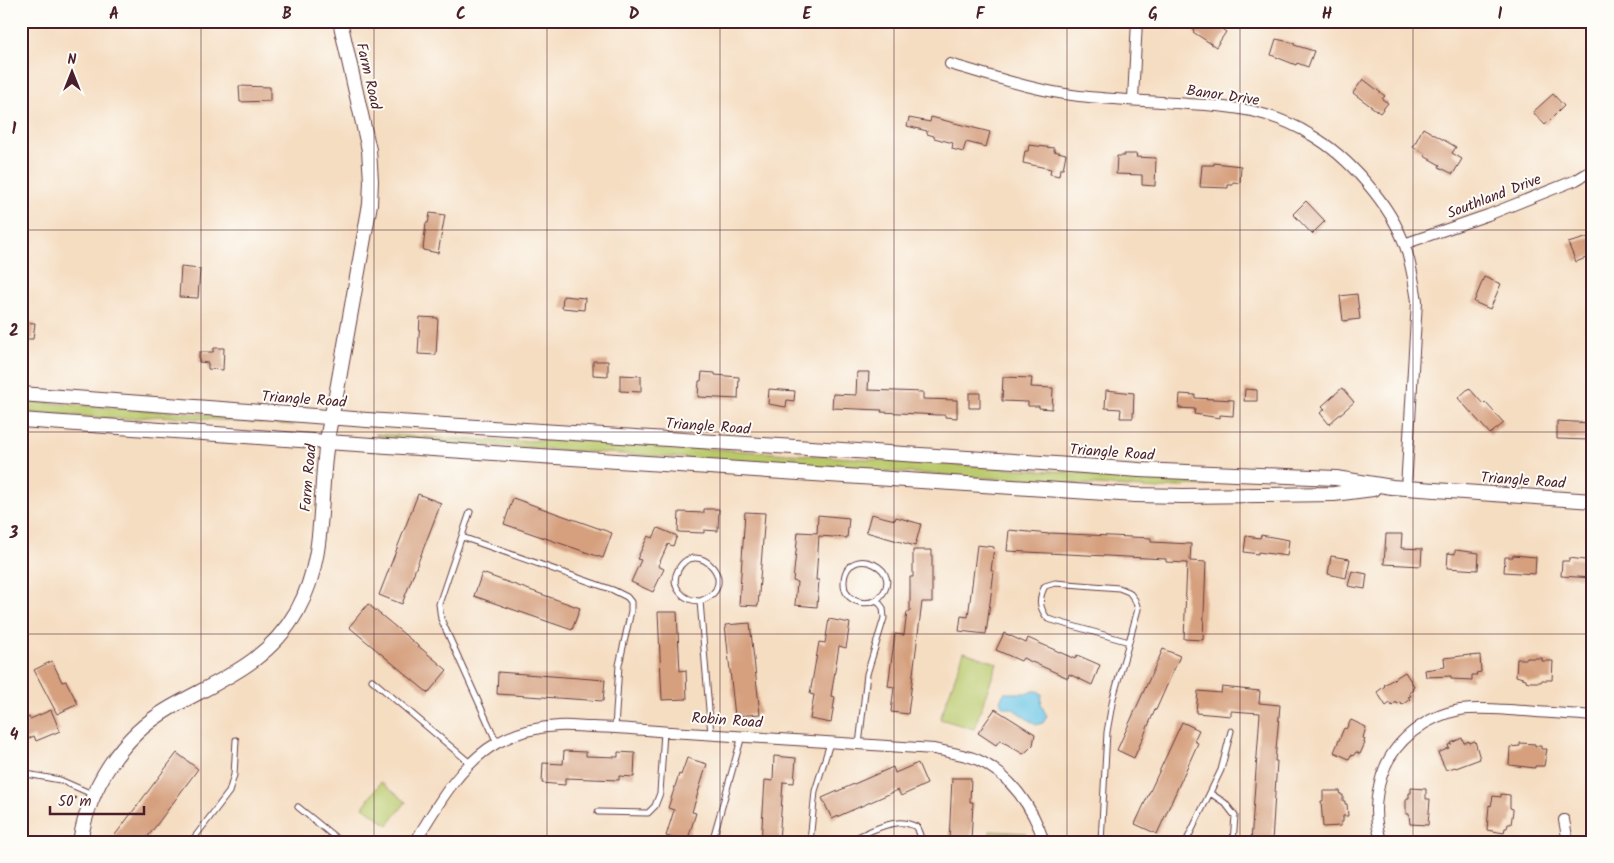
<svg xmlns="http://www.w3.org/2000/svg" width="1614" height="863" viewBox="0 0 1614 863" font-family="Kalam,sans-serif">
<rect width="100%" height="100%" fill="#fdfcf7"/>
<filter id="ink" filterUnits="userSpaceOnUse"><feTurbulence type="fractalNoise" baseFrequency=".02" numOctaves="2"/><feDisplacementMap in="SourceGraphic" scale="10" xChannelSelector="R" yChannelSelector="G"/><feConvolveMatrix kernelMatrix="1 2 1 2 8 2 1 2 1" color-interpolation-filters="sRGB"/></filter>
<filter id="wash" filterUnits="userSpaceOnUse"><feTurbulence type="fractalNoise" baseFrequency=".0096" numOctaves="4" result="noise"/><feDisplacementMap in="SourceGraphic" scale="20" xChannelSelector="R" yChannelSelector="G"/><feGaussianBlur stdDeviation="1.12" result="paint"/><feColorMatrix in="noise" values="0 0 0 0 0 0 0 0 0 0 0 0 0 0 0 0 0 1.4 0 .05"/><feComposite in="paint" operator="in"/></filter>
<g filter="url(#wash)">
<rect width="100%" height="100%" fill="#f5ddc1"/>
<path fill="#b9c96b" stroke="#82744b" d="M21,401l249,18 24,6 -134,-9 -38,3 -101,-7z
M376,434l134,8 48,-3 648,42 3,2 -1,3 -18,-1 -32,4 -766,-50 -16,-3z
M964,652l33,11 -23,66 -34,-10z
M381,782l25,20 -18,23 -25,-18z
M990,831l35,2v9h-35z"/>
<path fill="#68c5e6" stroke="#597288" d="M1033,691h5l4,3 -1,11 6,11 -4,7 -7,2 -23,-16 -11,-3 -2,-6 4,-7h24z"/>
<g id="blocks">
<path fill="#d6a07f" d="M1181,21h29l16,11 -10,15 -23,-15 1,-2z
M1276,39l19,4 -1,2 20,6 -6,16 -11,-4 -1,2 -25,-10z
M1363,79l22,17 -3,3 6,4 -8,10 -27,-20z
M239,86l31,1v14l-30,1z
M1553,94l11,12 -19,19 -12,-13z
M931,117l59,15 -4,15 -20,-5 -3,10 -11,-3 1,-6 -19,-5v-2l-7,-2v-3l-20,-5 2,-8 21,4z
M1423,128l33,19 -4,6 10,6 -9,15 -14,-7 1,-2 -16,-9 2,-2 -13,-7z
M1029,145l25,3v3l12,3 -3,15h-3l-1,7 -9,-2 1,-5 -28,-6 2,-12h3z
M1124,154h13l-1,3 20,1 -1,28 -13,-1v-10l-26,-1 1,-18h7z
M1214,163l27,3 -1,17 -7,-1v3h-5v3l-28,-1 2,-22h12z
M1306,201l19,20 -13,13 -19,-20z
M430,213l15,2 -7,38 -15,-3 3,-27h2z
M1593,236v19l-17,7 -8,-19z
M181,267l19,2 -2,29 -19,-1z
M1484,277l17,7 -11,25 -16,-7z
M1357,294l3,25 -17,2 -3,-25z
M563,296l22,2 -1,12 -22,-2z
M420,317l18,1 -2,37 -18,-1z
M21,322l14,1 -2,16h-12z
M214,348h10l-1,22 -15,-1v-6l-9,-1v-10h14z
M593,361h15v15l-15,-1z
M702,372l13,1v2l24,2 -1,22 -40,-2 1,-16h2z
M857,372h12l-1,18 55,2v7l34,1v18l-12,-1v-2h-7l-57,-3 1,-2 -50,-2 1,-14 23,1z
M620,375l21,1v16l-21,-1z
M1003,377l29,1 -1,9 22,1 -1,21 -13,-1v-2h-11v-4l-26,-1z
M1342,388l12,14 -25,22 -9,-11 5,-4 -3,-3z
M1469,388l14,16 2,-2 19,21 -14,11 -32,-36z
M769,389l26,2 -1,10 -7,-1 -1,7 -18,-3z
M1245,389l12,1v11h-13z
M1106,390l28,3 -1,25h-13l1,-9 -16,-1z
M969,393h11v15h-11z
M1180,394l15,1v3l39,2 -1,16 -13,-1v3l-26,-4 1,-5 -16,-1z
M1557,421l34,2 -1,17 -33,-1z
M418,494l23,9 -39,101 -23,-9z
M513,498l99,35 -9,25 -99,-34z
M704,509h15l-1,22 -14,-1v3l-26,-1 1,-20 25,1z
M745,512l20,1 -7,93 -19,-1z
M871,514l24,6 1,-3 25,7 -6,22 -49,-14z
M818,515l31,3 -2,20 -28,-2 -3,44h3l-2,27 -22,-2 2,-23 -4,-1 5,-49 19,1z
M658,528l19,8 -4,10 -5,-2 -10,22 6,3 -11,23 -22,-10 10,-22 -4,-1 11,-23 5,2z
M1009,530l40,4 1,-1 101,5v4l40,2 -1,17 16,1 -3,78 -19,-1 3,-76 -21,-1v-3l-159,-8z
M1386,534h16l-1,14 21,1 -1,17 -37,-2z
M1261,535l28,5 -2,16 -29,-4v2l-14,-2 2,-16 14,2z
M977,545l17,2 -3,24h3l-8,63 -27,-3 2,-15 7,1z
M913,550h19v52h-10l-14,112 -17,-2 3,-25 -6,-1 7,-52 9,1 3,-23h3v-35h3z
M1455,550l24,3 -1,17 -31,-2 1,-15 7,1z
M1513,555l23,2 -1,17 -31,-2 1,-15h8z
M1331,556l19,3 -4,19 -18,-4z
M1569,558l24,3 -1,17 -31,-2 1,-15h7z
M1352,571l15,3 -2,15 -17,-3z
M482,573l98,35 -8,22 -98,-34z
M368,604l79,66 -19,23 -79,-66z
M658,612h19l3,59 6,-1 1,29 -25,1z
M829,619l21,4 -4,25 -7,-2 -8,50 4,1 -4,26 -21,-4 4,-24 -4,-1 9,-52 6,1z
M750,623l10,91 -25,2 -10,-91z
M1004,633l22,10 2,-5 47,21 2,-4 23,10 -8,20 -23,-11 -1,4 -45,-20 -2,3 -25,-11z
M1163,649l17,7 -24,54h-2h1l-21,48 -17,-8z
M1470,655v1l10,-1 1,17 -5,1 1,2h-5v5l-21,-1v-3l-25,1 -1,-7 20,-3 -1,-9z
M1527,658h15v3h11l-1,19h-10l-1,2h-12l-3,-1v-2l-10,-3 1,-17h10z
M52,661l10,21 4,-1 12,23 -21,10 -23,-44z
M498,672l107,8 -2,21 -106,-7z
M1405,672l9,14 -2,2 1,2 -4,3 2,3 -3,1 2,2 -8,6 -2,-3 -3,2 -1,-2 -4,4 -2,-3 -4,3 -9,-14 8,-6 -1,-1z
M1222,687l38,4 -1,12 21,2 -5,56h2l-5,81h-21l9,-129 -29,-2v5l-35,-3 2,-22 23,2z
M995,709l40,25 -2,11 -6,6 -4,3 -23,-14 -4,5 -18,-12z
M51,710l9,21 -24,10 -2,-5 -13,6v-22l8,-3 1,2z
M1351,720l15,7 -3,11 2,1 -1,3 1,1 -5,11 -4,-2 -3,4 -2,-1 -2,4 -15,-7 10,-24 2,1z
M1182,722l17,8 -5,11 4,2 -41,91 -22,-10z
M1462,738l2,5 5,-2v2l6,-2 5,18 -24,9 -1,-1 -9,3 -8,-17 11,-5 -1,-3 4,-1 -1,-1z
M1520,743l15,1v2h6v3h6l-3,17h-9v2l-26,-3 1,-18 10,-1z
M564,751l22,1v4l32,1v-5l17,1 -1,24 -15,-1v4l-54,-2v7l-23,-2 1,-20 20,1z
M177,753l21,16 -54,73h-20l-9,-7z
M774,756l22,2 -2,25 -11,-1 -4,60h-18l4,-62 8,1z
M687,758l20,6 -15,48 4,1 -9,29h-2l-19,-6 8,-26 -6,-2 11,-34 2,1z
M918,763l9,21 -26,12 -3,-6 -66,29 -10,-21 71,-31 2,6z
M952,778h19l-1,24h3l-2,40h-22z
M1411,788l15,1v10h4l-2,26 -18,-1 -1,-10h-3v-13l1,-3h2v-5h2z
M1323,791h17l1,4h2v6h2v3h2l1,12h-5v6h-2v4l-18,1 -2,-26h2z
M1501,794l9,1v13l3,1v2l-2,13h-3l-1,4h-2l-1,5 -17,-3 2,-25 2,1 2,-10 8,1z"/>
</g>
</g>
<g filter="url(#ink)">
<use href="#blocks" fill-opacity="0" stroke="#643c42" stroke-width="1"/>
<g fill="none" stroke-linecap="round" stroke-linejoin="round">
<defs>
<path id="service" d="M470,512l-31,92 2,15 56,124
M462,537l151,53 14,7 4,5v9l-12,54 -4,63
M1055,583l64,5 10,4 6,8 3,9 -9,33 -81,-23c-9,-11 -10,-20 -3,-33z
M700,601c-16,0 -31,-14 -22,-31 18,-35 66,16 22,31l11,133
M372,680l98,83
M859,745l8,-71 17,-56 -1,-10 -6,-8c34,-31 -31,-58 -33,-19 -1,19 18,26 33,19
M21,773l39,7 32,14
M1210,793l15,10 10,13 -2,26
M298,807l43,35
M598,812l50,1 7,-7 5,-13 4,-61
M191,842l38,-50 5,-17 2,-35
M712,842l30,-106
M810,842l5,-51 15,-48
M849,842c11,-7 35,-18 48,-19 7,-1 13,1 20,4l4,11 -1,4
M1101,842l6,-110 6,-34 16,-56
M1186,842l35,-72 10,-39"/>
<path id="minor" d="M950,64c42,12 85,27 129,32 36,4 73,5 109,8 21,1 43,3 64,7 20,5 42,13 59,24 37,21 80,70 94,111 6,17 9,36 12,55l-11,187
M1133,99l4,-78
M1404,244l84,-29 88,-35 17,-10
M1564,820l4,22
M415,842c21,-35 45,-78 82,-99 18,-10 41,-16 61,-17 12,-1 23,1 34,1 32,1 64,4 95,6 82,5 164,11 247,16 13,3 29,5 42,10 34,15 57,48 68,83
M1382,842c-9,-22 -7,-45 0,-67 11,-34 44,-59 78,-65 21,-3 43,0 65,1 22,2 45,3 68,5"/>
<path id="tertiary" d="M21,394l346,26 632,40 140,10 197,8 56,9 201,14
M21,420l306,22 808,53 48,1 151,-2 39,-5
M80,842c9,-55 41,-106 90,-134 49,-28 97,-44 127,-97 30,-54 21,-111 30,-169 2,-18 7,-35 10,-52 11,-62 22,-124 33,-186l1,-23 -2,-31 -29,-129"/>
</defs>
<use href="#service" stroke="#643c42" stroke-width="7"/>
<use href="#minor" stroke="#643c42" stroke-width="12"/>
<use href="#tertiary" stroke="#643c42" stroke-width="16"/>
<path stroke="#643c42" stroke-width="2.5" stroke-dasharray="4 4" stroke-linecap="butt" d="M73,798h3"/>
<use href="#service" stroke="#fff" stroke-width="5"/>
<use href="#minor" stroke="#fff" stroke-width="10"/>
<use href="#tertiary" stroke="#fff" stroke-width="14"/>
</g>
</g>
<path fill="none" stroke="#4a1f2b" stroke-width="1" stroke-opacity="0.55" d="M201,21v821M374,21v821M547,21v821M720,21v821M894,21v821M1067,21v821M1240,21v821M1413,21v821M21,230h1572M21,432h1572M21,634h1572"/>
<g text-anchor="middle" stroke-width="4" stroke-linejoin="round" paint-order="stroke">
<g font-size="15" fill="#4a1f2b" stroke="#fdfcf7">
<text transform="translate(369 76) rotate(77)" y="5">Farm Road</text>
<text transform="translate(1223 95) rotate(8)" y="5">Banor Drive</text>
<text transform="translate(1494 196) rotate(-21)" y="5">Southland Drive</text>
<text transform="translate(304 399) rotate(4)" y="5">Triangle Road</text>
<text transform="translate(708 426) rotate(4)" y="5">Triangle Road</text>
<text transform="translate(1112 452) rotate(4)" y="5">Triangle Road</text>
<text transform="translate(308 478) rotate(-85)" y="5">Farm Road</text>
<text transform="translate(1523 480) rotate(4)" y="5">Triangle Road</text>
<text transform="translate(727 720) rotate(4)" y="5">Robin Road</text>
</g>
</g>
<rect width="1614" height="863" fill="none" stroke="#fdfcf7" stroke-width="55"/>
<g transform="translate(72 72)" stroke="#fdfcf7" stroke-width="4" paint-order="stroke">
<path d="M0-4L9 19L0 12L-9 19Z" fill="#4a1f2b"/>
<text y="-8" font-size="14" font-weight="bold" text-anchor="middle" fill="#4a1f2b">N</text>
</g>
<path d="M50 806v8h94v-8" fill="none" stroke="#4a1f2b" stroke-width="2.5"/>
<text x="58" y="806" font-size="15" fill="#4a1f2b" stroke="#fdfcf7" stroke-width="4" paint-order="stroke">50 m</text>
<rect x="28" y="28" width="1558" height="808" fill="none" stroke="#4a1f2b" stroke-width="2"/>
<g font-size="16" text-anchor="middle" font-weight="bold" fill="#4a1f2b">
<text x="114" y="19">A</text>
<text x="287" y="19">B</text>
<text x="461" y="19">C</text>
<text x="634" y="19">D</text>
<text x="807" y="19">E</text>
<text x="980" y="19">F</text>
<text x="1153" y="19">G</text>
<text x="1327" y="19">H</text>
<text x="1500" y="19">I</text>
<text x="14" y="134">1</text>
<text x="14" y="336">2</text>
<text x="14" y="538">3</text>
<text x="14" y="740">4</text>
</g>
</svg>
